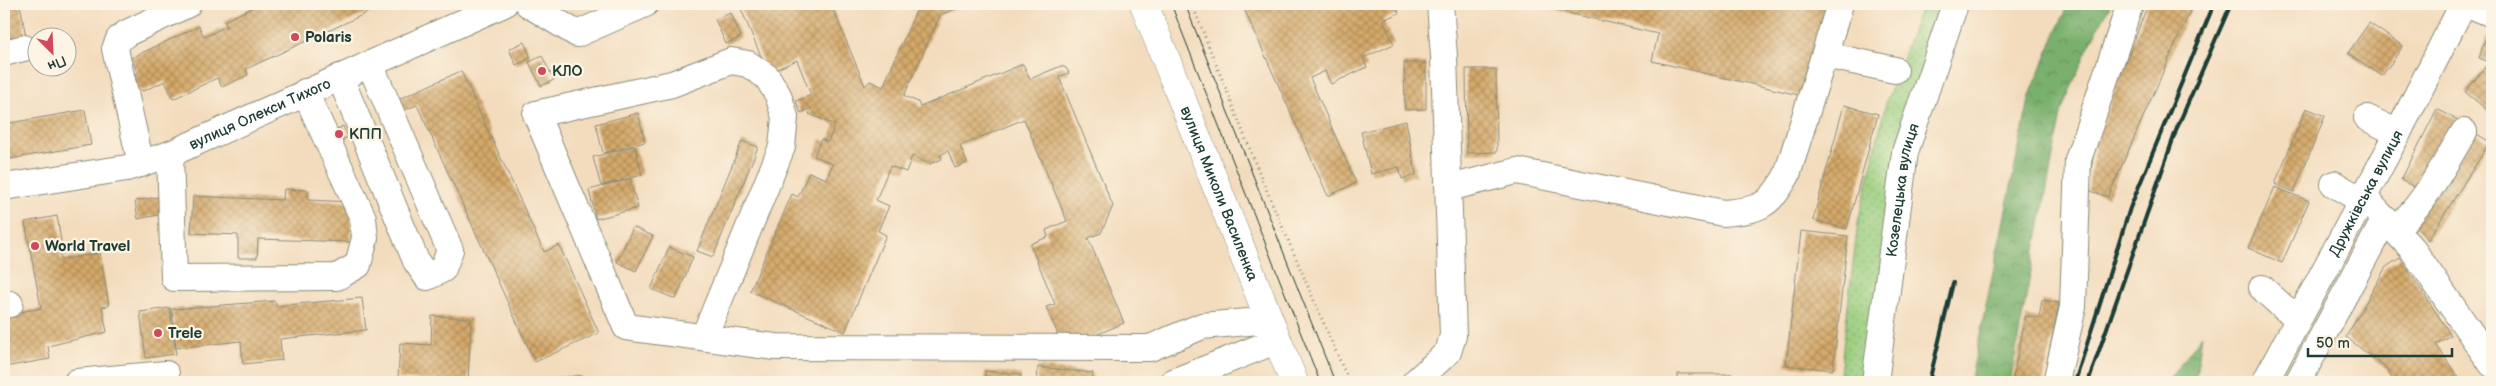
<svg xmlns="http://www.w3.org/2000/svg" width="2496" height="386" viewBox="0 0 2496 386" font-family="'Balsamiq Sans',sans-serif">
<defs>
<pattern id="grass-dots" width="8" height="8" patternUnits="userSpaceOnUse" patternTransform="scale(1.25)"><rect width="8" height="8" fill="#99cd7e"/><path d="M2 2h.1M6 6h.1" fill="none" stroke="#7ca868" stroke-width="1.8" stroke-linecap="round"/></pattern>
<pattern id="forest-crowns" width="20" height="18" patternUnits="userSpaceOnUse" patternTransform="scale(1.25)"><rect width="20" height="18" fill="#7ab06d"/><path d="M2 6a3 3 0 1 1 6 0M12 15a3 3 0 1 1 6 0" fill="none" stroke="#63905a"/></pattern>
<pattern id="building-cross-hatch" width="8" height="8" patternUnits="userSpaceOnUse" patternTransform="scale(1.25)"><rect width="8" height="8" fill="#d5a96a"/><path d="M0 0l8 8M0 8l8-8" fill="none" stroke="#ac8b58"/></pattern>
</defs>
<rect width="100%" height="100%" fill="#fcf5e5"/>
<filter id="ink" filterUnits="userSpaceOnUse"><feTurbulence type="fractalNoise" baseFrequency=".02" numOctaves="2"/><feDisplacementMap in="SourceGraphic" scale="10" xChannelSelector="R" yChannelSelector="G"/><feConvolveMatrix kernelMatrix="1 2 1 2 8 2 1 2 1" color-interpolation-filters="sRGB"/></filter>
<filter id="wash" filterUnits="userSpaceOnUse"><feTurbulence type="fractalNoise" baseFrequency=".0096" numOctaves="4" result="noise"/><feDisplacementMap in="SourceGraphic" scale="20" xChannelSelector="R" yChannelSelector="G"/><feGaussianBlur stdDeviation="1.12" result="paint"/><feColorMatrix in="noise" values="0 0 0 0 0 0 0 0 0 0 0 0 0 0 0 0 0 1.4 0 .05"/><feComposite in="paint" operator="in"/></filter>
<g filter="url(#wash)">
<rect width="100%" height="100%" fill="#f3dcbd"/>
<path fill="url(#grass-dots)" stroke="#5c8559" d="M1922,4h21l-78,378h-26l19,-160 28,-119z"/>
<path fill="url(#forest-crowns)" stroke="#4c7650" d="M2068,4h43l-25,48 -24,57 -52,273h-40l60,-287z
M2202,335l-7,47h-28z"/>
<g id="blocks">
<path fill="url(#building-cross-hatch)" d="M4,4h16l6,33 -22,4z
M260,4h126l-140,65 2,6 -26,12 -5,-9 -44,21 -8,-18 -22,10 -10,-4 -4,-9 9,-5 -7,-15 68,-32 5,11 23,-11 -3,-5z
M739,4h92l34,82 5,-5 13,6 36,-83h48l-27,11 -36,81 14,6 2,5 103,-43 7,15 31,-13 5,2 3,5 -10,4 54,129 -12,27 -13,5 36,85 -52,22 -12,-6 -14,-32 9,-3 -25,-60 18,-7 -2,-7 21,-9 -43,-102 -64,27 7,17 -12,5 -7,-17 -8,4 2,4 -12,5 -18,-8 -6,16 -16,-6 -14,34 13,6 -11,25 8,4 -41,97 -95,-41 42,-97 6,3 11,-25 17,7 7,-15 -19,-8 7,-17 7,3 7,-17 -26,-11 3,-6 -11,5 -5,-12 15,-6 -14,-35 -29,13z
M1242,4h153l4,9 -16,7 11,24 -31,14 4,9 -36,17 -6,-13 -15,7 46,105 -28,13z
M1530,4h305l-4,17 -10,-3 -18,78 -151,-35 6,-27z
M2148,4h45l-85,193 -20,-7 7,-46z
M731,13l10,24 -15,7 -11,-25z
M2369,23l34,23 -21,30 -34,-23z
M2486,37l6,2v24l-13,-5z
M524,42l7,16 -15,7 -7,-16z
M542,56l12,24 -13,6 -12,-24z
M1404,63h22v46l-21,1z
M2487,65l5,3v46l-27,-22z
M1466,69h30l1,83 -30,1z
M461,71l83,181 15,-7 40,88 -64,29 -118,-257 -13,5 -5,-11z
M1844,105l34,9 -31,115 -34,-9z
M2306,108l19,8 -31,76 -19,-8z
M2437,109l25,13 -36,71 -25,-13z
M85,110l6,35 -87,15v-36z
M638,113l7,29 -42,11 -7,-29z
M1406,121l10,54 -14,4 -3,-12 -28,7 -10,-42z
M343,126l5,11 -12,6 -5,-11z
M2470,130l20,12 -62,98 -16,-19z
M742,141l16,6 -45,110 -16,-6z
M635,146l7,29 -41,11 -8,-29z
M630,179l8,29 -42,11 -7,-29z
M2275,187l34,14 -27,62 -34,-15z
M284,189l24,1v10l44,2 -1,40 -93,-3 -1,19h-19v-23l-47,-2 2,-37 90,4z
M164,196l4,17 -30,6 -3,-18z
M57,216l6,38h-3l1,6 39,-7 9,53 -7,1 5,25 -59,14 2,13 -46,8v-52l37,-7 -16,-86z
M633,227l20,9 -17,35 -19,-9z
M1801,231l47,5 -15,134 -47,-5z
M669,247l24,10 -17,42 -25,-10z
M2400,258l51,77 -15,9 25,38h-72l4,-2 -7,-12 -40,-31 40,-70z
M362,298l4,32 -86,9 2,21 -39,4 -2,-23 -65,7 -4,-39 103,-8 1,5z
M2042,300l17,3 -16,79h-31l14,-66 13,2z
M170,308l6,46 -30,4 -6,-46z
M432,316l39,2 -3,64 -70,-3 2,-36 31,2z
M1038,367l55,6 -1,9h-55z
M985,371l36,3 -1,8h-35z
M1678,374h54l-1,8h-53z
M581,376l1,6h-59v-2z"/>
</g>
</g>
<g filter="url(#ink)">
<use href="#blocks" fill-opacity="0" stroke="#898c78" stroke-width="1"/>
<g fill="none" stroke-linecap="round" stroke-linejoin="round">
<defs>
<g id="minor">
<path d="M528,4l49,30 68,-30"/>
<path d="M2468,4l24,10"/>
<path d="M4,53l20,-5"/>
<path d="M1825,55l70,15"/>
<path d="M340,77l76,184 11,16 16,-8 7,-19 -80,-186"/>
<path d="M2367,118l31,15"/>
<path d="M170,154l4,124 163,-1 21,-12 7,-27 -2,-20 -58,-126"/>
<path d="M141,164l-26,-115 4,-10 8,-6 61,-29"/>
<path d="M2334,184l15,9 15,4 49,53 79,114"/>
<path id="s1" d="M4,187l123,-19 43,-14 334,-150"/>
<path d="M1449,188l68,-17 206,42c36,-3 46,-6 64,-38l53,-171"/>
<path d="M2395,230c30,-27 48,-64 69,-98"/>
<path d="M2262,288l22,20 15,8"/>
<path d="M4,305l6,-1"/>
<path d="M704,337l78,-190 3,-30 -7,-22 -11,-18 -19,-13 -17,-3 -59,23 -136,30 90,213 149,20 375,1 52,-22 68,-6"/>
<path d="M77,382l89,-8"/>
<path d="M1173,382l105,-42"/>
<path d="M1415,382l33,-30 5,-16 -9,-280 -4,-52"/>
<path id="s2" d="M1875,382l30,-230 50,-148"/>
<path d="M2056,382l17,-75 5,-147 52,-156"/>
<path id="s3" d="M2265,382l133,-249 65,-129"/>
<path d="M2298,382l87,-163"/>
</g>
<g id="major">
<path id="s4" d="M1144,4l150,378"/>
</g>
</defs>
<use href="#minor" stroke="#898c78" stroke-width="28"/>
<use href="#major" stroke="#898c78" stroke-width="29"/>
<path stroke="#898c78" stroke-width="3" stroke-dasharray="1 4" stroke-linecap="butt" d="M1192,4l69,173 88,205"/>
<use href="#minor" stroke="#fff" stroke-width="26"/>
<use href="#major" stroke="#fff" stroke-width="28"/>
<path stroke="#1f3d34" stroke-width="1" d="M1171,4l149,378
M1185,4l150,378"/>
<path stroke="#1f3d34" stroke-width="4" d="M1929,382l24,-99
M2075,382l55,-174 84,-204
M2088,382l89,-254 54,-124"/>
</g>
</g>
<g fill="#d1495b" stroke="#fcf5e5" stroke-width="2">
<circle cx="295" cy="37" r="5"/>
<circle cx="542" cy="71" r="5"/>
<circle cx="339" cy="134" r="5"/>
<circle cx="35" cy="246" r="5"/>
<circle cx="158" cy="333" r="5"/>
</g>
<g text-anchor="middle" stroke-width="4.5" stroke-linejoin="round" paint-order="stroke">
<g font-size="15" font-weight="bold" fill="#1f3d34" stroke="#fcf5e5" text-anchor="start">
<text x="305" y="42">Polaris</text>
<text x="552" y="76">КЛО</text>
<text x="349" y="139">КПП</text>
<text x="45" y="251">World Travel</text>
<text x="168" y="338">Trele</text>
</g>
<g font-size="15" fill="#1f3d34" stroke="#fcf5e5">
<text dy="5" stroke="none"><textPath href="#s1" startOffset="268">вулиця Олекси Тихого</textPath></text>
<text dy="5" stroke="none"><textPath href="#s2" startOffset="194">Козелецька вулиця</textPath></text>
<text dy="5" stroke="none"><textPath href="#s4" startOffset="204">вулиця Миколи Василенка</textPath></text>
<text dy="5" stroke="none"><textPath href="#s3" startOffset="214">Дружківська вулиця</textPath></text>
</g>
</g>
<rect width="2496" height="386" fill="none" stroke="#fcf5e5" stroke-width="20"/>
<g transform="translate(52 52) rotate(156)"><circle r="24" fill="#fcf5e5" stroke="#a4ab9e"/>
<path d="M0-4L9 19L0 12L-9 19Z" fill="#d1495b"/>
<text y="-8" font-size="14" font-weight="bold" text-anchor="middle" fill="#1f3d34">Пн</text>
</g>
<path d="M2308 348v8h144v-8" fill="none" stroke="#1f3d34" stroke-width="2.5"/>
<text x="2316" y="348" font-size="15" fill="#1f3d34" stroke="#fcf5e5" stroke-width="4" paint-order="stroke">50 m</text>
</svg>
